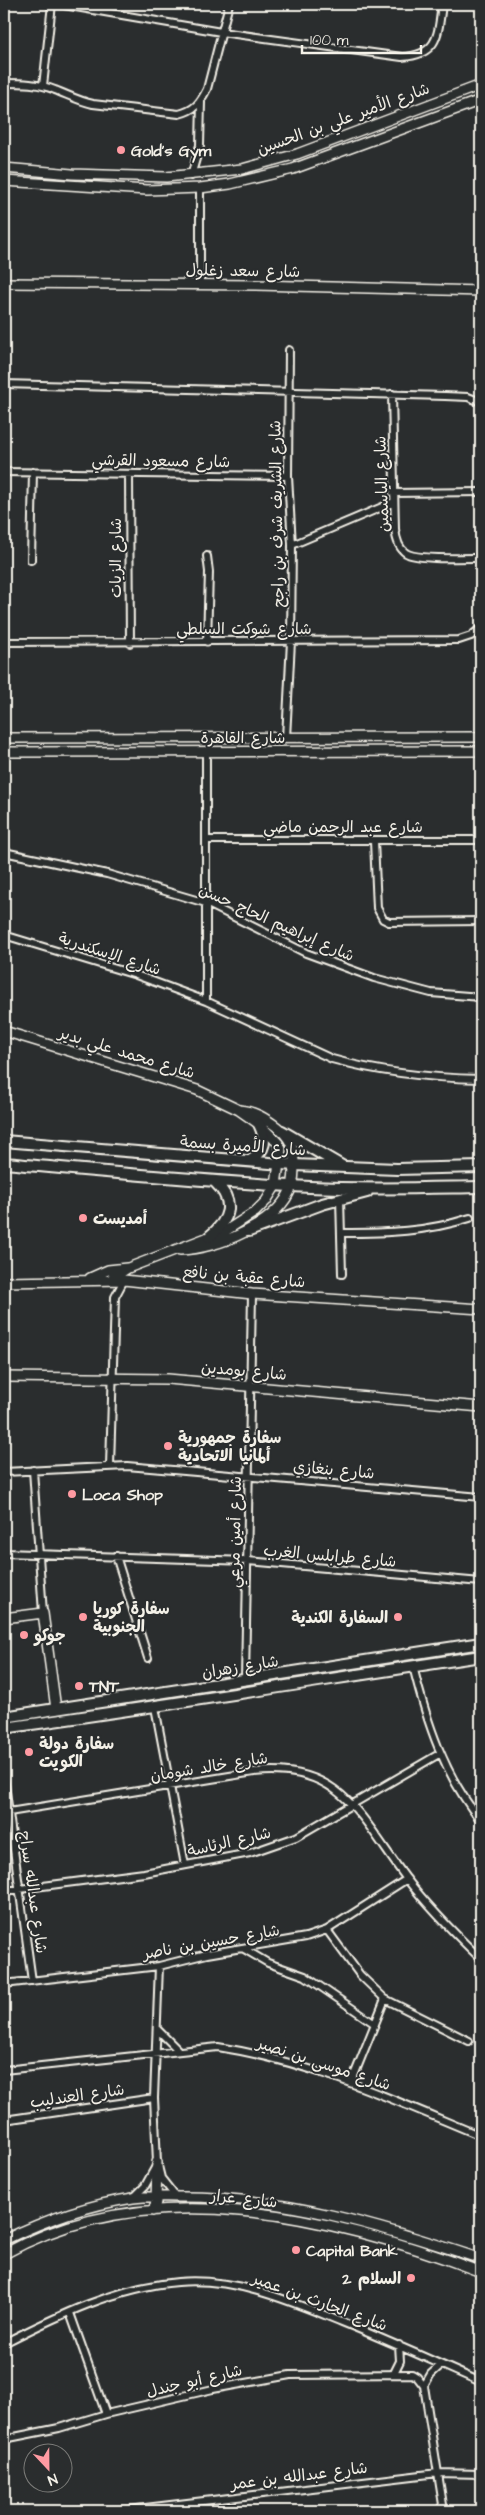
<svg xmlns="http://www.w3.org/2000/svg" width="485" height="2515" viewBox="0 0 485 2515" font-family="'Architects Daughter','Playpen Sans Arabic',sans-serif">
<rect width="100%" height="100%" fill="#2a2d2e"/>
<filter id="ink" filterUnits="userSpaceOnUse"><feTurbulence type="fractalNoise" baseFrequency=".02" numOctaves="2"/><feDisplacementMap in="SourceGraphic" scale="10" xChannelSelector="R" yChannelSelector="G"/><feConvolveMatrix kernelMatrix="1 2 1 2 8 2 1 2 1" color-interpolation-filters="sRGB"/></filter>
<g filter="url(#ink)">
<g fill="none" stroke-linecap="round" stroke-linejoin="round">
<defs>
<path id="street" d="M58,4l163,28 181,25c37,-2 36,-23 40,-53
M4,83c18,0 34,0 51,7 13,5 24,11 38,14l86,10c16,-4 21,-11 28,-25l22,-85
M43,86l9,-82
M191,176l9,-31 1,-43
M200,285v-97
M4,384l441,12 23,1 13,5
M392,394l3,135c1,9 3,19 11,24 10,7 61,5 75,5
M4,472l284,4
M129,474l1,169
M393,493l88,-1
M292,545l102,-43
M207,556l2,16 -2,70
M31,560l2,-88
M4,642l455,-2 12,-4 10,-8
M286,738l5,-97 1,-96 -4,-69 1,-126
M206,840h275
M374,841l3,67 6,11 6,3 92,-1
M4,852l103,22 99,29 100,50 68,25 57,15 50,4
M4,935l132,40 70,26 126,58c49,14 99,19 149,20
M206,1001v-249
M340,1198l2,76
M341,1233c46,0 85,-1 129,-15
M110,1466l5,-169 9,-17
M33,1470l10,143
M4,1472l123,-6 354,31
M4,1553l244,8 233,21
M116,1556l32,102
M413,1666c14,57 31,109 68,155
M245,1680l7,-386
M155,1707l30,158
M4,1777l28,204
M9,1812l245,-40c87,-10 107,46 152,106 20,26 51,58 75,81
M4,1891l140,-18 106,-20 46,-16 143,-83
M327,1930l33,45 25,24 84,42
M244,1949l24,14 37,13 70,48
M159,1966l-5,132 3,64 4,16 15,19
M4,1984l155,-18 48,-12 99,-17 21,-7 80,-51
M158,2030l20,20
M4,2070l214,-23c92,14 178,54 263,89
M351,2083l34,-84
M4,2120l150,-22
M133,2198l12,-12 11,-20
M70,2313l36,101
M4,2343c53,-27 113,-56 174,-61 57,-5 112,19 164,40 47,19 93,40 139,60
M394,2373l6,-12 -1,-16
M424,2386l7,-12 10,-9
M4,2439l55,-11 47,-14 107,-25 77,-14 122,-1 5,3 7,9 20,125
M120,2511l318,-38 43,1"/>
<path id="secondary" d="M4,168l68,6 94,3 76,-8 55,-15 184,-69
M4,181l143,9 53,-2 30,-4 63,-15 188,-69
M4,283l252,2 225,6
M4,738l477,-1
M4,752l477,-1
M4,1031l193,59 42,20 20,14 19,19 3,6 -5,36 -10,16 -11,11 -28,18 -99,38 -17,11
M180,1250c37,-1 99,-26 112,-64 2,-7 2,-16 2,-23 0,-16 -4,-26 -17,-36 -12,-9 -23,-16 -38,-17
M90,1278l18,-8 19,-2
M4,1282l120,-2 128,14 229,15
M4,1377l164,2 313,28
M4,1618l39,-5 13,96
M153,2211l3,-9 1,-40
M4,2240c41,-20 83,-35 129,-42 15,-2 30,-1 45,-1 105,-1 204,29 303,62
M4,2254c147,-82 330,-38 477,18"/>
<path id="primary" d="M282,1131l60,35
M4,1141l290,24 103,4 84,-2
M250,1161c16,-11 17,-20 9,-37
M4,1163c102,9 204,19 306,24 57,3 114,1 171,0
M249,1231l73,-27 45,-12
M209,1237c21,-17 27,-35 6,-55
M4,1717l477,-74
M4,1728c159,-22 318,-48 477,-72"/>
</defs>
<use href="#street" stroke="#f4f1e8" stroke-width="10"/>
<use href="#secondary" stroke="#f4f1e8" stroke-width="12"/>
<use href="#primary" stroke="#f4f1e8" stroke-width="14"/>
<use href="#street" stroke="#2a2d2e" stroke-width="6"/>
<use href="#secondary" stroke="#2a2d2e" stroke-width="9"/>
<use href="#primary" stroke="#2a2d2e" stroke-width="10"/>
</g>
</g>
<g fill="#ff9aa2" stroke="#2a2d2e" stroke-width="2">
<circle cx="121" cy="150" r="5"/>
<circle cx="83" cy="1218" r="5"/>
<circle cx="168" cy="1446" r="5"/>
<circle cx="72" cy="1494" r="5"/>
<circle cx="83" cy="1617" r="5"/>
<circle cx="398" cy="1617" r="5"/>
<circle cx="24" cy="1635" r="5"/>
<circle cx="79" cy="1686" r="5"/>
<circle cx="29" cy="1752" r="5"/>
<circle cx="296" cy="2250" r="5"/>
<circle cx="411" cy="2278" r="5"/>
</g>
<g text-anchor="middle" stroke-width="4" stroke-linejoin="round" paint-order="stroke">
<g font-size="16" fill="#f4f1e8" stroke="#2a2d2e">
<text transform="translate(343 118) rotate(-20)" y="6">شارع الأمير علي بن الحسين</text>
<text transform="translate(243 270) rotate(1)" y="6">شارع سعد زغلول</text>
<text transform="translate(161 460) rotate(1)" y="6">شارع مسعود القرشي</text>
<text transform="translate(381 484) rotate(-92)" y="6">شارع الياسمين</text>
<text transform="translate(276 514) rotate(-91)" y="6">شارع الشريف شرف بن راجح</text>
<text transform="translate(115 558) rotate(-90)" y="6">شارع الزيات</text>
<text x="244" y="634">شارع شوكت السلطي</text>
<text x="243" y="743">شارع القاهرة</text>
<text x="343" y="832">شارع عبد الرحمن ماضي</text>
<text transform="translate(277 922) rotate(24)" y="6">شارع إبراهيم الحاج حسن</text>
<text transform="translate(110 953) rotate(18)" y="6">شارع الإسكندرية</text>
<text transform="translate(127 1052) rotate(17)" y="6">شارع محمد علي بدير</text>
<text transform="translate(243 1145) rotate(4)" y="6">شارع الأميرة بسمة</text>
<text transform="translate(244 1276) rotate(5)" y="6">شارع عقبة بن نافع</text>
<text transform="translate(244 1370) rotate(5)" y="6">شارع بومدين</text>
<text transform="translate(334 1469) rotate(5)" y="6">شارع بنغازي</text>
<text transform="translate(234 1532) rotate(-89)" y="6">شارع أمين مرعي</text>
<text transform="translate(330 1555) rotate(5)" y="6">شارع طرابلس الغرب</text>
<text transform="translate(240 1666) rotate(-9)" y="6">شارع زهران</text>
<text transform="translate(209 1766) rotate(-9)" y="6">شارع خالد شومان</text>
<text transform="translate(229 1841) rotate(-13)" y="6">شارع الرئاسة</text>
<text transform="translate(34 1892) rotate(82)" y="6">شارع عبدالله سراج</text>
<text transform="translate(211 1941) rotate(-10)" y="6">شارع حسين بن ناصر</text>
<text transform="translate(324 2063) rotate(18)" y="6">شارع موسى بن نصير</text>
<text transform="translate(77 2095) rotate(-8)" y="6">شارع العندليب</text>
<text transform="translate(244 2198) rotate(6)" y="6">شارع عرار</text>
<text transform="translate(320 2301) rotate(20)" y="6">شارع الحارث بن عمير</text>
<text transform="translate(194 2380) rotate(-13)" y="6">شارع أبو جندل</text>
<text transform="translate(299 2475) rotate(-7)" y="6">شارع عبدالله بن عمر</text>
</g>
<g font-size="16" font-weight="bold" fill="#f4f1e8" stroke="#2a2d2e" text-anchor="start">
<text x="131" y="156">Gold's Gym</text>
<text x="93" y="1224">أمديست</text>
<text x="178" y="1443">سفارة جمهورية<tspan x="178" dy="18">ألمانيا الاتحادية</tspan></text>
<text x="82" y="1500">Loca Shop</text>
<text x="93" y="1614">سفارة كوريا<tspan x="93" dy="18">الجنوبية</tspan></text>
<text x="388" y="1623" text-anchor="end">السفارة الكندية</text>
<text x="34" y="1641">جوكو</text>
<text x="89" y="1692">TNT</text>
<text x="39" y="1749">سفارة دولة<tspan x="39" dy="18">الكويت</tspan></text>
<text x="306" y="2256">Capital Bank</text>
<text x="401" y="2284" text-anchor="end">السلام 2</text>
</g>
</g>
<rect width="485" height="2515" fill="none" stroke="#2a2d2e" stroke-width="20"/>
<rect x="10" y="10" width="465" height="2495" fill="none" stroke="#f4f1e8" stroke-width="2" filter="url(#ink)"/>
<g transform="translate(48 2468) rotate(158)"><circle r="24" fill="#2a2d2e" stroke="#7b7b78"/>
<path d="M0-4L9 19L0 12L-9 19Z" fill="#ff9aa2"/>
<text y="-8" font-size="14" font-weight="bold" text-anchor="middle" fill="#f4f1e8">N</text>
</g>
<path d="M302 45v8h119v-8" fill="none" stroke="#f4f1e8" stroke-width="2.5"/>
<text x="310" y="45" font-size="15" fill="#f4f1e8" stroke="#2a2d2e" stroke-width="4" paint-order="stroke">100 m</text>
</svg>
